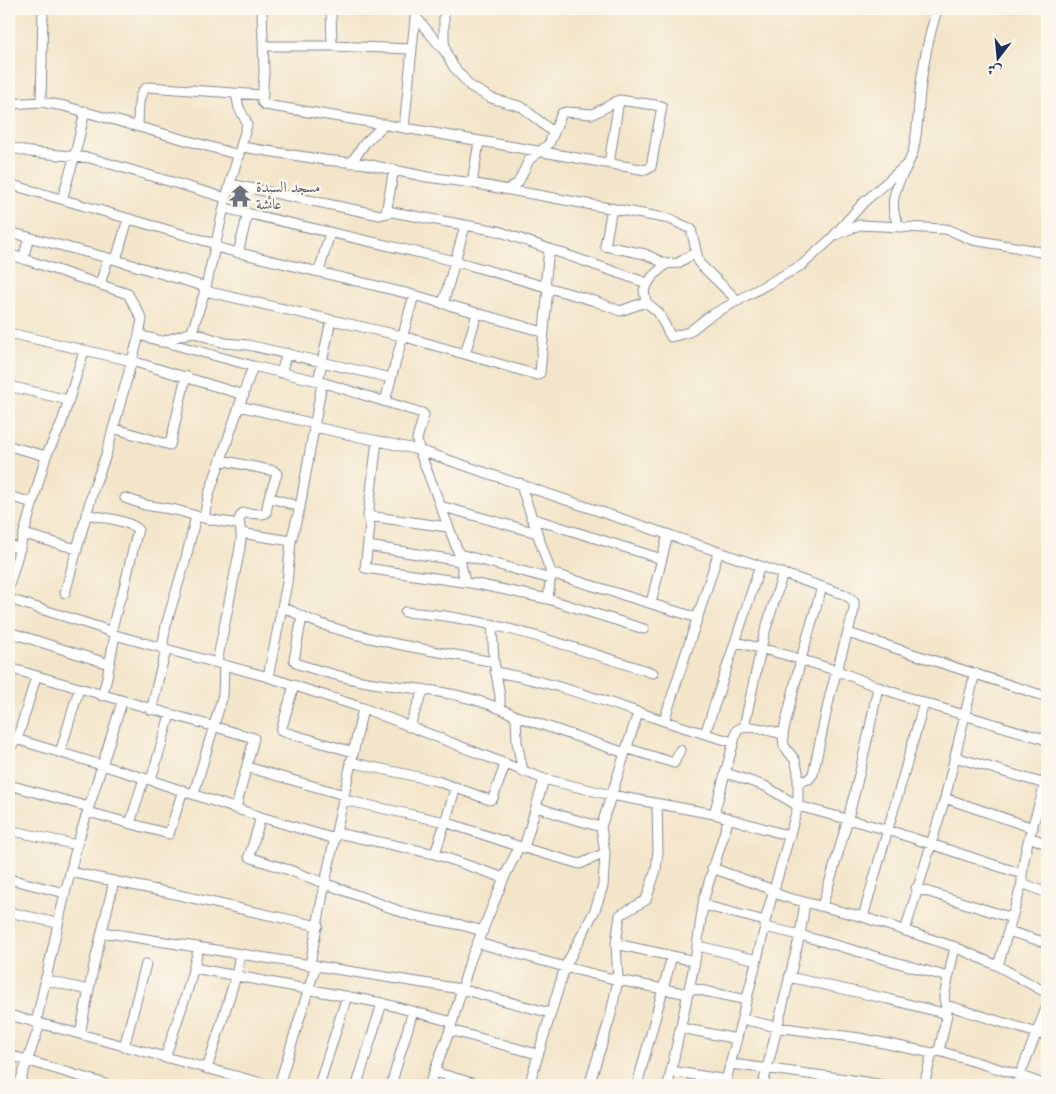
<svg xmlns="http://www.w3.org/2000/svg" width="1056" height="1094" viewBox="0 0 1056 1094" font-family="'Old Standard TT',Amiri,serif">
<rect width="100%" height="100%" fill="#fbf7ec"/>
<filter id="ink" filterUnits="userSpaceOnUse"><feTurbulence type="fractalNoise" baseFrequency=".02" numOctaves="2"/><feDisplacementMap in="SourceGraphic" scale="10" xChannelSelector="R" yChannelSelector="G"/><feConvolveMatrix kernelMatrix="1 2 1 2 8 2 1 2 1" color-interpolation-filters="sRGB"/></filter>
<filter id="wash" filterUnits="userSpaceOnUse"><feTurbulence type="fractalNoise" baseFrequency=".0096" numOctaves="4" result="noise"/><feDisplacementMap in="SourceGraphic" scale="20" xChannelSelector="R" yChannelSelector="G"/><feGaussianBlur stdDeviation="1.12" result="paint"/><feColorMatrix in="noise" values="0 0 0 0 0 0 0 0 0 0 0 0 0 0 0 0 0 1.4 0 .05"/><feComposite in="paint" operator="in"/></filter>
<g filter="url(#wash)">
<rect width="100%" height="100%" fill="#f3e5c9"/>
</g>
<g filter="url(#ink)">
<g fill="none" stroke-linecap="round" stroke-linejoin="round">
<defs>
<path id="minor" d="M262,9l2,63 -2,30 3,3c128,20 254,43 381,65l5,-3 11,-61 -43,-6 -26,14 -27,-2 -4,1 -13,31 -20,16 -11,23 -10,6
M331,9l1,37
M444,9v32l2,10
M415,16l32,38 6,12 17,20 21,12 31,9 32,26
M263,46h69l79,3
M41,102l2,-93
M9,104l32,-2 23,4 175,49
M138,126c1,-11 -2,-34 10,-39l115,8
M404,128l12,-119
M9,147l21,5 60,6 136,40
M242,147l83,13 41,4 61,13 38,5 205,37 21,10 8,34 39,38
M351,163l14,-20 20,-19
M609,163l10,-63
M472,183l7,-41
M9,184l207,60
M230,184l150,31 12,-3 106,19 149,52
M62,199l13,-44 10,-44
M224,208l231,53 140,40 25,10 26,-9
M612,208l-7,38 40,8 21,10
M386,213l8,-44
M900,227c-6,-9 -8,-18 -6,-29 2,-17 14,-30 19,-46 5,-20 5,-40 7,-61 3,-28 9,-55 17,-82
M9,232l107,28 90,27
M836,235l23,-10 86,4c11,2 19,9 29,11 25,5 49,7 73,14
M215,247l199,48 129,37
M696,252l-18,11 -12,1 -14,13 -8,13 2,12 12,10 13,25 18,-5 19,-15 94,-52 29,-26 32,-36 44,-39
M238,253l10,-40
M9,254l119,40 14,25 -3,16
M23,259l6,-22
M116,260l12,-41
M319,272l11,-40
M100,284l8,-25
M545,287l4,-38
M205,291l197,45 135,39 3,-2 8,-85
M443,304l22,-78
M192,332l14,-45 20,-89 21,-73 -1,-4 -7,-13 -3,-14
M9,333l123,28 112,34
M161,342l31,-10 33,11 23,2 143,33
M465,354l12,-40
M281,373l6,-20
M318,381l13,-61
M9,386l59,14
M385,401l29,-106
M239,406l76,18
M315,427l104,23 40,104 92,25
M113,428l57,17 16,-69
M377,441l-9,75 2,10 -5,42 112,16 71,15 96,30
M9,446l37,10
M520,483l31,90 -3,26
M9,496l24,7
M269,497l31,10
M125,498l20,7 31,5 31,9 31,5
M440,506l97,27
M86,514c16,4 38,5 52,15l-16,67 -2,2 -9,34
M368,516l80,11
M204,517l5,-23 44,-128
M531,518l131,41
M241,533l50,8
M24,534l53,15
M9,545l11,4
M368,546l93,15
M459,555l6,27
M551,573l147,45
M9,586l37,-130 15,-31 23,-74
M65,593l29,-106 12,-32 33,-120 114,31 65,15 104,32 2,2 -7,24 2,11 424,144 7,4 4,4v8l-24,85 -17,79 -4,5 -10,3
M9,599l89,28 13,5 4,3 153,42 95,31 181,71 67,16 103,19 76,22
M651,603l17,-69
M283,607c13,6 25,13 38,17 56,19 115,27 173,38
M405,612c86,5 166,35 248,61
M302,617l-8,43 4,4c25,8 50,15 75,19 50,7 97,9 143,33l109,37
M492,624l2,38 6,34v12
M9,632l100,32
M848,633l199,64
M736,642l50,13 52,16 40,16 46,16 123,37
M162,648l4,-23 20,-67 10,-42
M217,662l23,-114c0,-5 2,-10 1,-14 0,-9 -5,-14 2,-21l18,1 5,-1 3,-16 8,-23 -3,-3 -53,-11
M9,668l245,70 -18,70
M495,672c82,14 158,49 238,70
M268,677l19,-94 4,-42 9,-34 22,-124
M294,685l-13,46 72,21
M102,696l4,-14 9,-47
M924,703l-61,214 92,30 43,19 49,27
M151,710c6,-20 8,-41 16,-60
M516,716l1,26 6,30
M664,721l55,-170
M409,727l15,-38
M744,727l20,-92 19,-62
M705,734l55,-168
M9,737l135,41 117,39 74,22
M9,748l8,-8 19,-63
M626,748l48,15 6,-13
M60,753l19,-64
M955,757l90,27
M350,762l87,19 53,19 3,-2 12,-33
M247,767l97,28
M726,773l39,13 33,20 90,24 134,44
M151,780l19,-65
M9,785l80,22
M194,793l29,-98 1,-30
M945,798l88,30
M344,800l101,22 79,26 56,16 25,-11
M537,807l26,9 38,11
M88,812l81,22 14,-44
M714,814l23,-84c13,-7 32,1 46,4
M261,817l-11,37 -1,2 3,2 37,12 121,45 51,10 22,6
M130,824l14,-46
M9,830l68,15
M337,833l98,21 69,24
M1029,837l18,7
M524,848l20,-69
M435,854l21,-67
M712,868l56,20 4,4 13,5 78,20
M70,872l91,19 157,35
M9,879l56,14
M1022,883l25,10
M916,888l96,30
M703,905l62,16
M822,906c23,-71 42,-145 56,-219
M9,912l48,11
M765,927l35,8 148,42
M905,931l40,-133 30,-125
M1008,931l39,12
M102,932l359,57 89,24
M478,943l87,24 53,13 70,14
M616,944l79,17
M698,946l59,14
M310,964l15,-81 38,-175
M998,966l24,-83c-1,-33 18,-74 25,-108
M194,968l188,35 70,19
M789,977l99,22 59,15
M45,980l43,10
M690,988l57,12
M946,1005l101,31
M9,1015l260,70
M742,1019l35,8 82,11 73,15 7,-2 80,24 26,10
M36,1023l29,-130 12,-48 45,-143
M681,1028l56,11
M450,1030l87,24
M80,1034l14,-69 20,-84
M124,1047l22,-83
M939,1051l8,-37 -3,-17 11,-50
M9,1055l100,30
M165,1058l22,-66 12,-45
M731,1064l101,13 52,8
M207,1069l29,-93 4,-22
M671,1071l56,9
M435,1072l44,13
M19,1085l21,-61
M279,1085l37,-120
M319,1085l28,-89
M357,1085l25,-82
M391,1085l22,-74
M429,1085l21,-55 20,-69 34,-83 15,-31
M529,1085l36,-118 30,-57 8,-24 2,-33 -4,-26 37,-114
M589,1085l21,-67 8,-38 -2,-36 4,-29 26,-15 10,-30 2,-19 -1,-46
M637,1085l35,-129
M668,1085l27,-124 9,-63 25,-80
M725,1085l40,-158v-6l33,-115v-35l-3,-11 -11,-14 -1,-12 18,-75 21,-72
M763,1085l37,-150 5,-32
M924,1085l8,-32
M1016,1085l31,-79"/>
</defs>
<use href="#minor" stroke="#878a94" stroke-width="11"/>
<use href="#minor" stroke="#fff" stroke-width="9"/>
</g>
</g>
<defs>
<symbol id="temple-bare" viewBox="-9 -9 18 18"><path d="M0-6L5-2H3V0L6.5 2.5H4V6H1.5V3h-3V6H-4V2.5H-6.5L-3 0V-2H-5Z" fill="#6b7280" stroke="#fbf7ec" stroke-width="2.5" paint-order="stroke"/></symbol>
</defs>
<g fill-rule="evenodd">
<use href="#temple-bare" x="224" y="180" width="32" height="32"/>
</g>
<g text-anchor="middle" stroke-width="4.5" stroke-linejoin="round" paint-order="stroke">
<g font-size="15" fill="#5b616d" stroke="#fbf7ec" text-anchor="start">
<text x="256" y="192">مسجد السيدة<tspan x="256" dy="17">عائشة</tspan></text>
</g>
</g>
<rect width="1056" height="1094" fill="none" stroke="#fbf7ec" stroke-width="30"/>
<g transform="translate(998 58) rotate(196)" stroke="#fbf7ec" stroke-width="4" paint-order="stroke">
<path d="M0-4L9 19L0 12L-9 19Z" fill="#1b2f5e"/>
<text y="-8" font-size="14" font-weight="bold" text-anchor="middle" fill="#1b2f5e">ش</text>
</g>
</svg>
